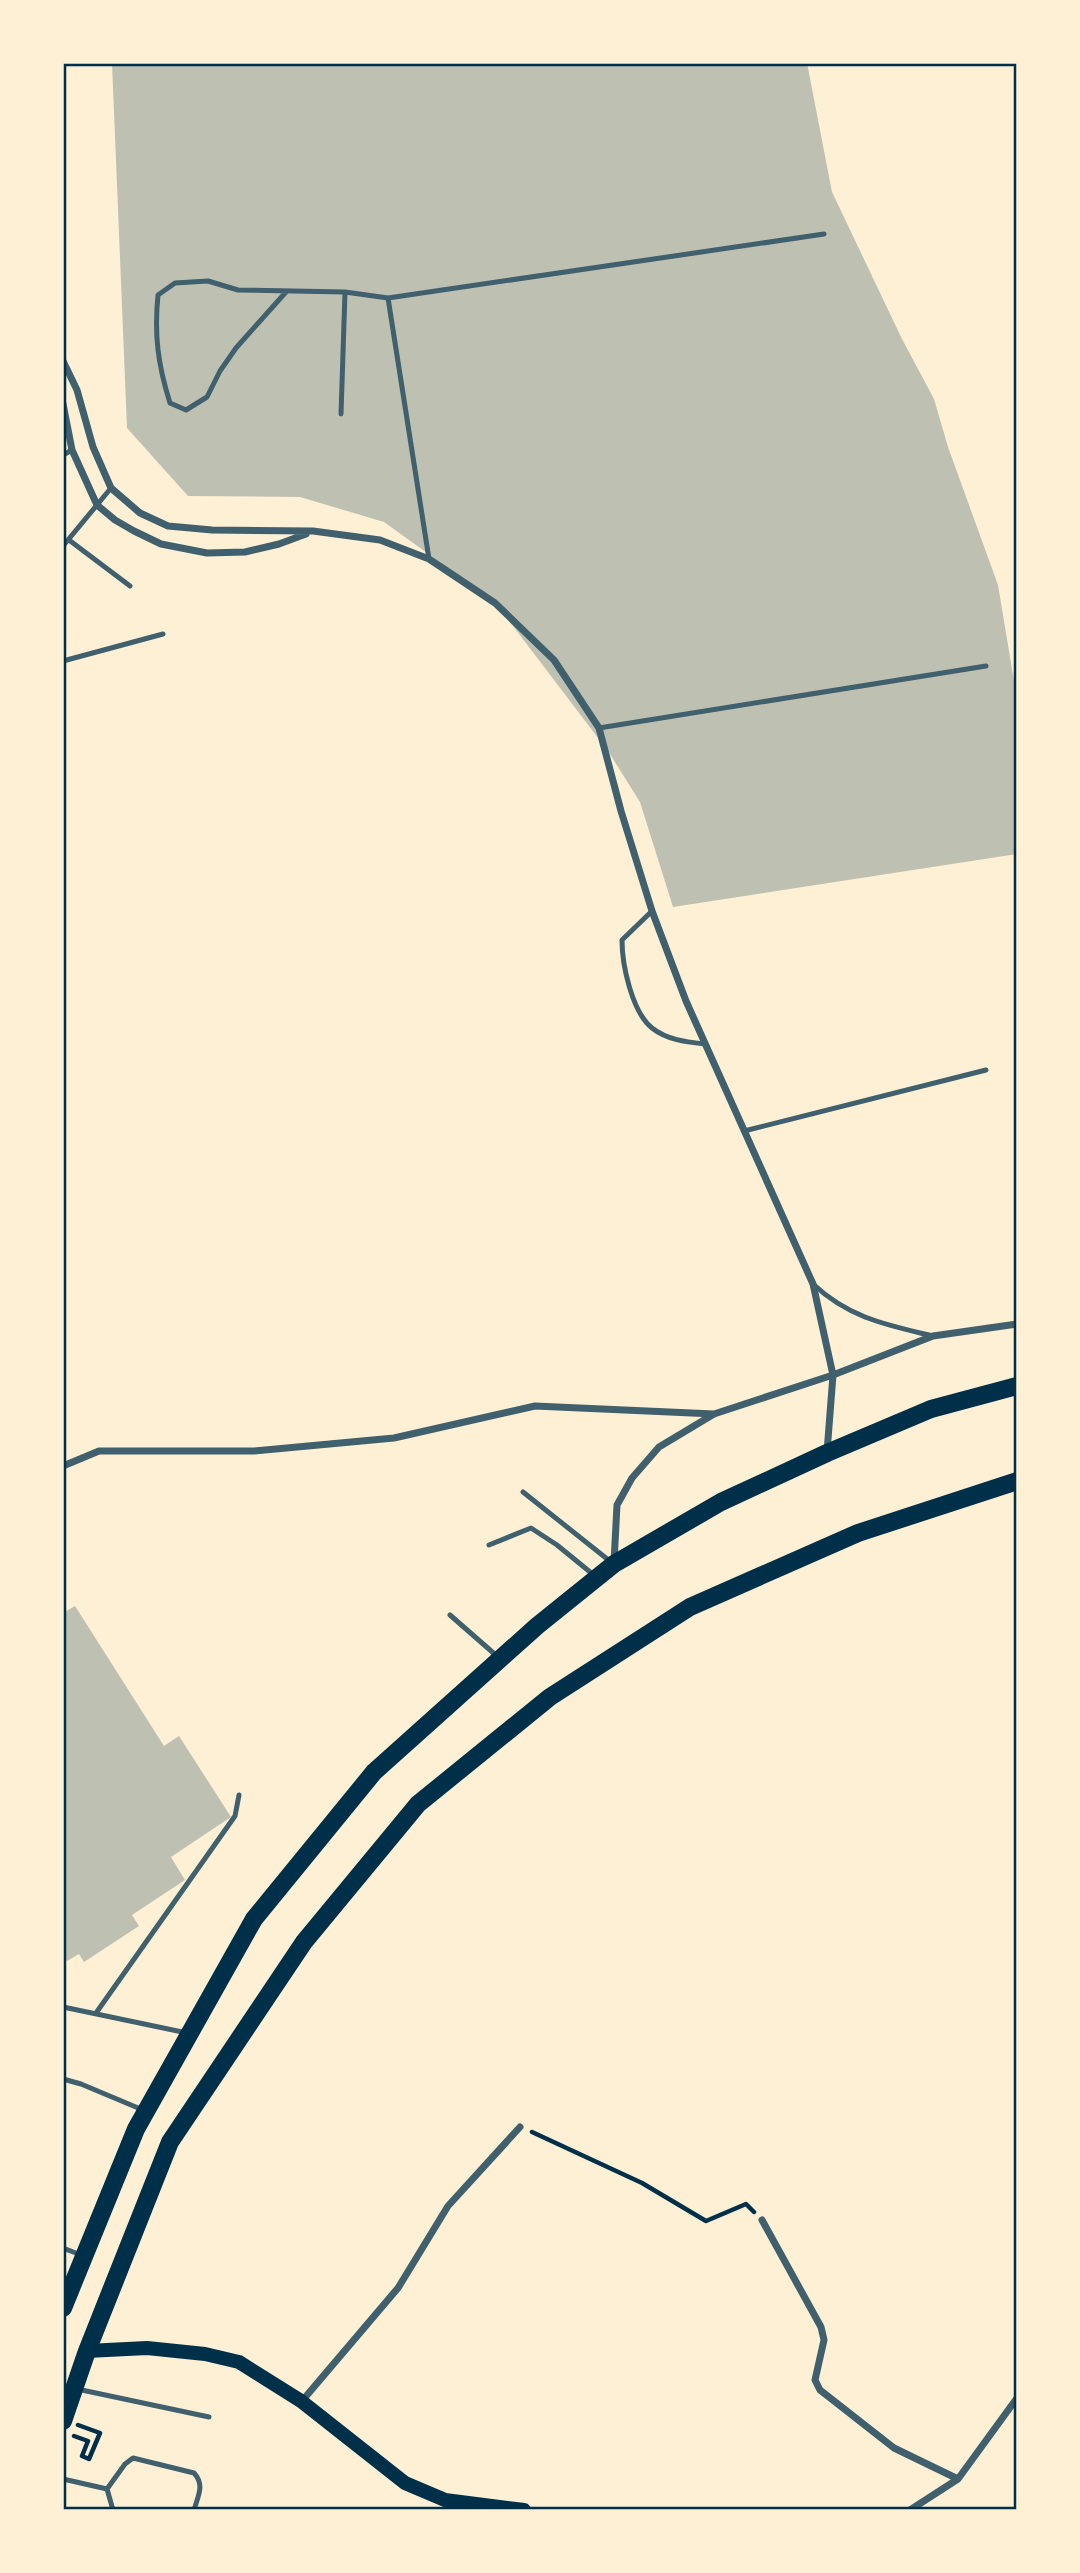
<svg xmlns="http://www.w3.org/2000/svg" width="1080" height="2573" viewBox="0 0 1080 2573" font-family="Figtree,sans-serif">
<rect width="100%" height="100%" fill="#fdf0d5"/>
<path fill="#bec0b2" d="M112,63h695l25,129 70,147 32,60 14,48 50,138 19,114v155l-344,53 -33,-105 -32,-51 -114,-150 -110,-79 -84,-25 -112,-1 -61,-68z
M75,1606l89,140 15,-10 52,81 -60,40 14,23 -53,35 7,11 -55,36 -5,-8 -12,7 -4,-6v-342z"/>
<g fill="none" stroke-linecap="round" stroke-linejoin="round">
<path stroke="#003049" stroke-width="4.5" d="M532,2132l110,51 64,38 40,-17 8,8
M74,2436l14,5 -6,15 7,3 11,-26 -22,-8"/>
<path stroke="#3f606c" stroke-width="5" d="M286,292l-50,56 -16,23 -13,26 -21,13 -16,-7c-12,-38 -16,-68 -12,-108l17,-12 33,-2 30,9 107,2 43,6 436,-64
M388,298l41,261
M341,414l4,-122
M63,455l9,-5
M69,540l61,46
M63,546l48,-58
M63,661l100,-27
M599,728l387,-62
M652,911l-30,29c0,25 10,72 30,88 15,12 35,14 53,16
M744,1131l242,-61
M813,1284c36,34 74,41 120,52
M523,1492l88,70
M489,1545l42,-17 26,17 38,31
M450,1615l48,42
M63,2007l124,26
M96,2013l139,-197 4,-21
M63,2079l18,5 62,26
M63,2248l18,7
M77,2389l132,28
M63,2479l44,10
M107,2489l18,-25 8,-6 61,15c11,12 4,23 0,37
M107,2489l6,21"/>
<path stroke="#3f606c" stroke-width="7" d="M63,361l14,29 16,57 18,41 29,25 28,13 44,4 101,1 67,9 49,19 66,44 59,57 45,68 22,83 31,100 34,90 127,283 20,91 -6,77
M63,404l9,46 25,55 18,15 19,11 27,13 46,9 38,-1 34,-8 27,-10
M63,1466l36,-15h155l140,-13 141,-32 179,8
M614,1562l3,-57 15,-27 27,-31 55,-33 119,-39 100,-39 84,-12
M762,2220l59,107 3,13 -9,40 5,10 74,58 64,31
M302,2401l96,-113 50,-82 72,-79
M910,2510l48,-31 59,-81"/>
<path stroke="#003049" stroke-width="14" d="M87,2351l60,-3 58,6 34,8 62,39 104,82 40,17 79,10"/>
<path stroke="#003049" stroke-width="18" d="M63,2308l73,-179 118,-210 120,-147 163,-146 77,-62 107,-62 106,-49 104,-44 86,-23
M63,2421l24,-70 83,-209 134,-200 114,-138 132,-107 140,-90 168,-74 159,-52"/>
</g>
<rect width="1080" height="2573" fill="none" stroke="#fdf0d5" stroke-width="130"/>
<rect x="65" y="65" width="950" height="2443" fill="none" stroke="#003049" stroke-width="2.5"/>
</svg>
